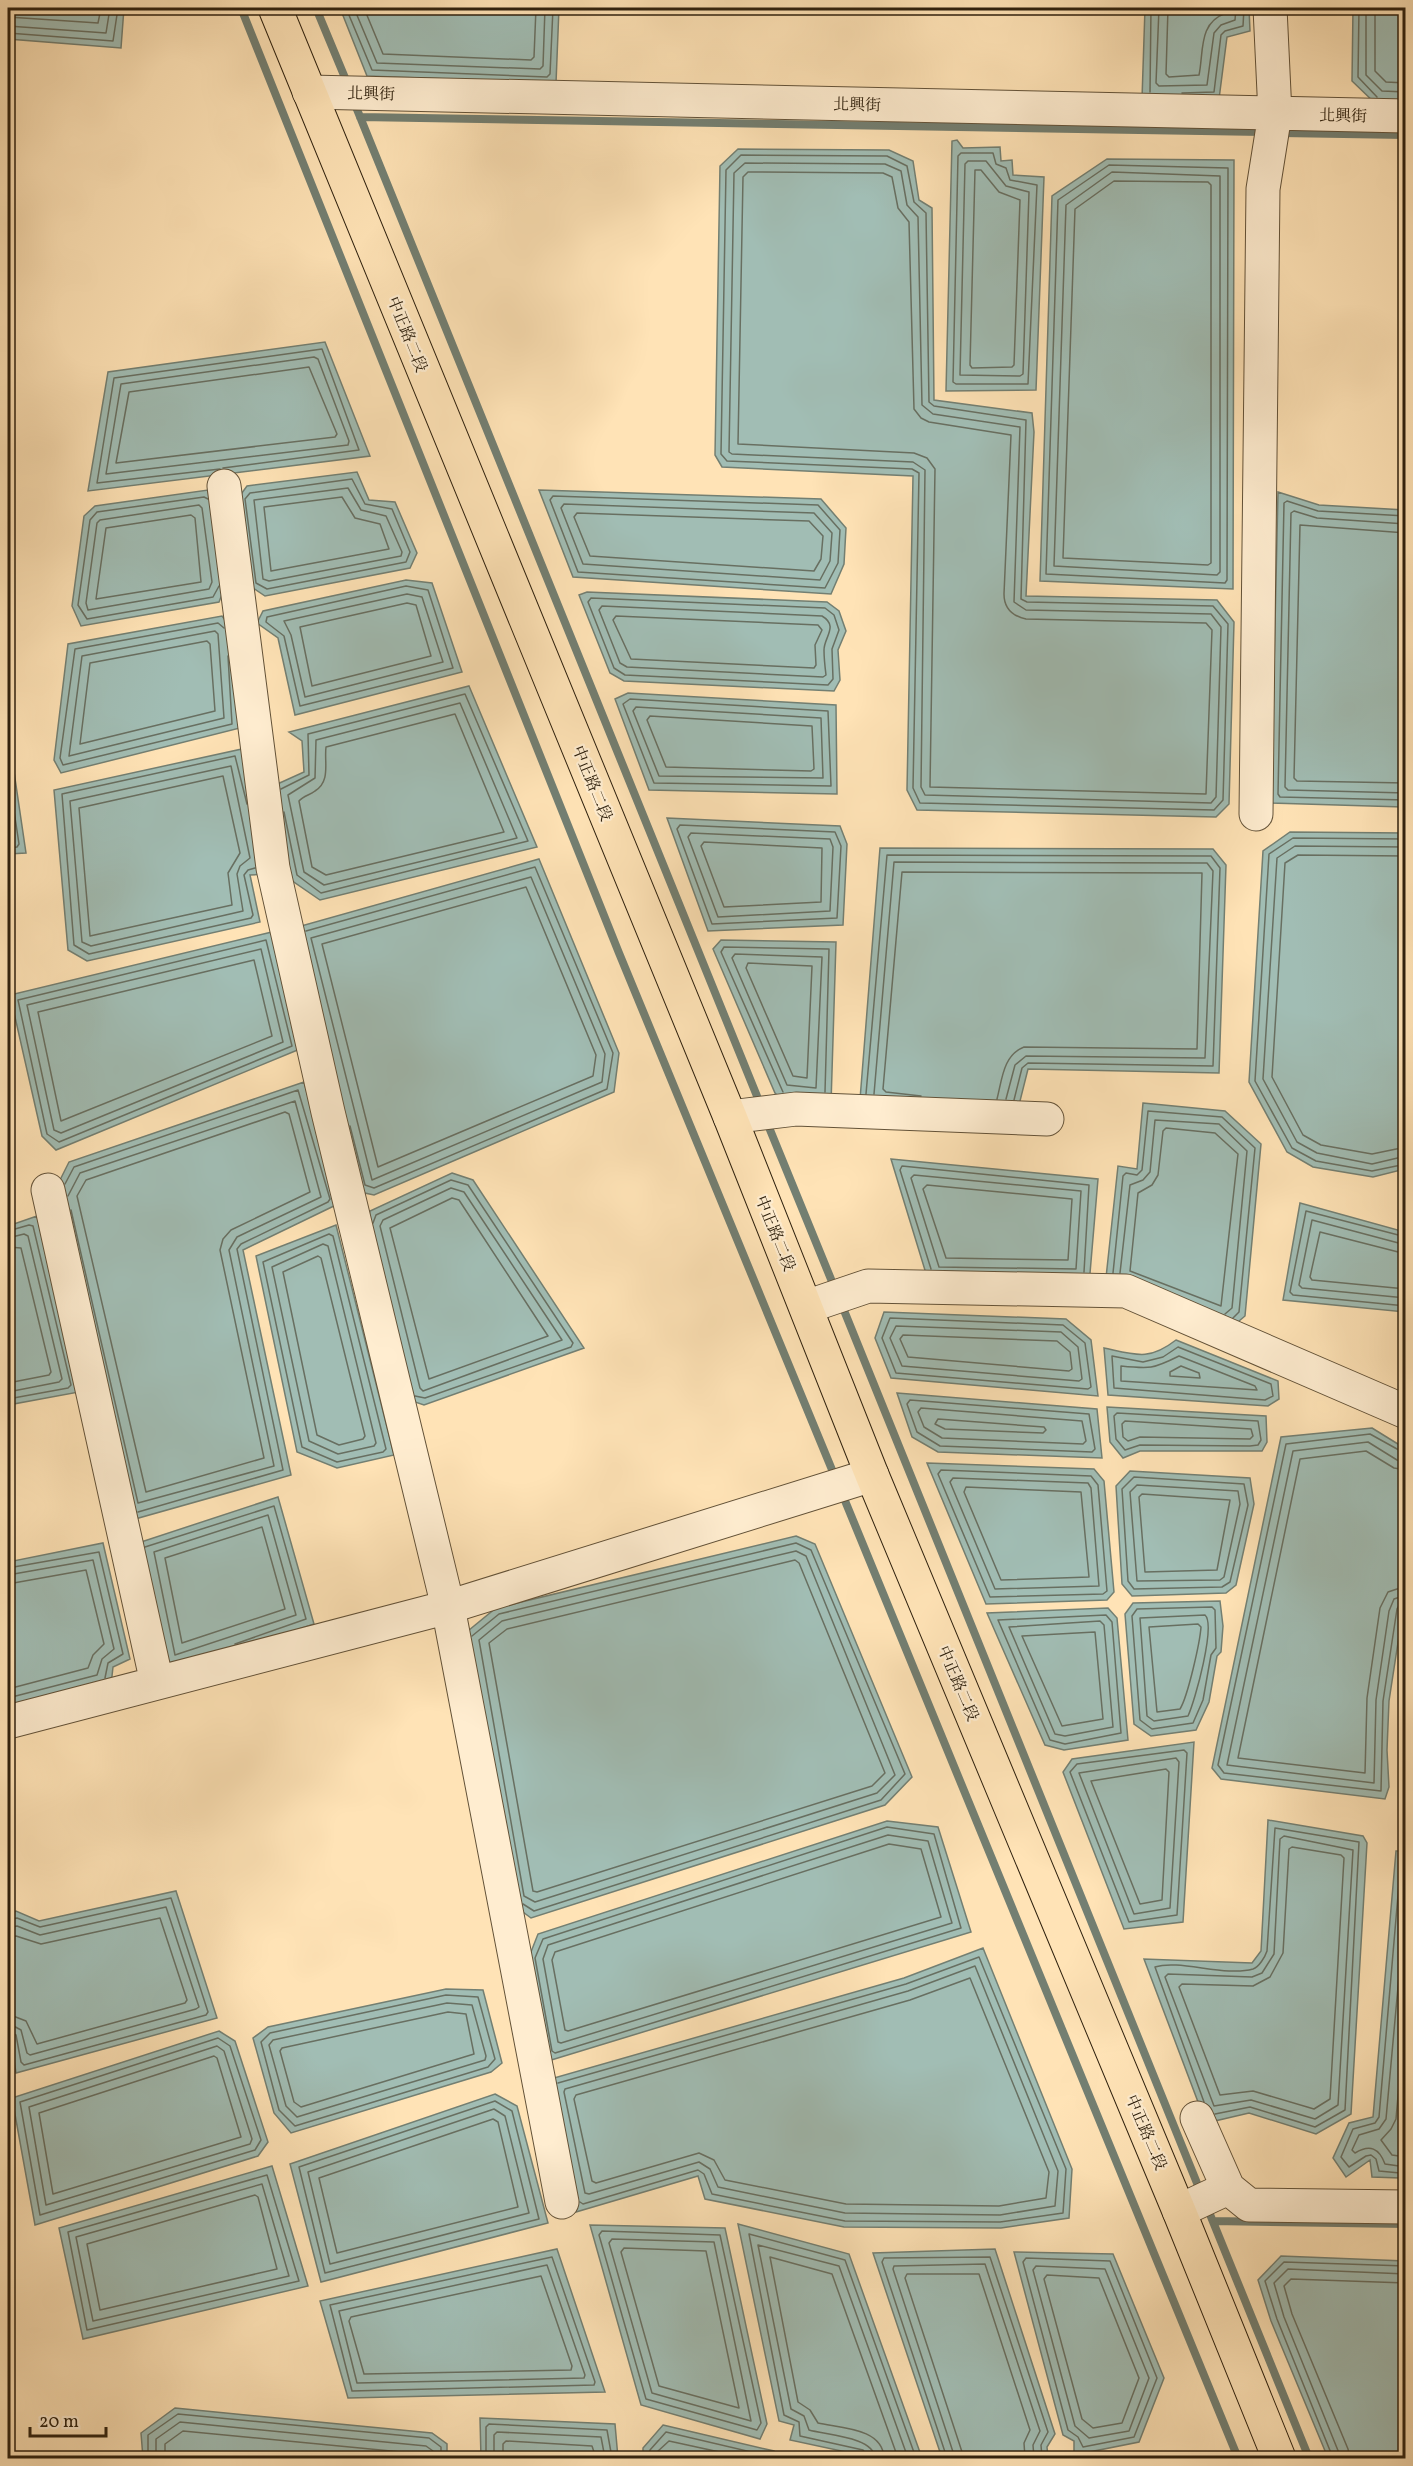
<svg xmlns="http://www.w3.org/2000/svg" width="1413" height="2466" viewBox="0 0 1413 2466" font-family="Vollkorn,'Noto Serif TC',serif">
<rect width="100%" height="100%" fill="#ffe3b6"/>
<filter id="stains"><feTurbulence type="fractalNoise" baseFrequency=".00333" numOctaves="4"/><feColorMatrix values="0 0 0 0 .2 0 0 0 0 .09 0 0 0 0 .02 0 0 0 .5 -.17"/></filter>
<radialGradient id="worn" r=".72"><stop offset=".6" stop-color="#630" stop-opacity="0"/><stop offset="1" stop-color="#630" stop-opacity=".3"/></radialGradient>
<path fill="#a1bdb4" stroke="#737f72" stroke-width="1.5" d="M8,8h116l-3,40 -113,-9z
M340,8h219l-3,75 -189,-7z
M1145,8h104l1,23 -23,6 -8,62h-77z
M1353,8h52v98l-29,-2 -24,-23z
M957,140l6,8 37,-1 1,14 11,-1 1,15 31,2 -8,213 -90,1 6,-250z
M738,149l151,1 24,11 6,39 13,8 2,192 98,13 2,19 -8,164 191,4 17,22 -5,182 -13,13 -299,-7 -10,-20 6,-314 -191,-9 -7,-12 5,-289z
M1107,159l127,1 -1,429 -193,-8 12,-385z
M325,342l45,114 -282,35 20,-119z
M357,472l12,28 26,2 22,51 -7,15 -145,28 -15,-10 -11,-89 8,-11z
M208,490l18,94 -7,18 -138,24 -9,-20 12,-90 11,-10z
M539,490l282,9 25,29 -2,36 -13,30 -258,-17z
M1278,492l41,13 86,5v294l-2,3 -132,-4z
M406,580l26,3 30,89 -167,43 -17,-77 -21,-15 6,-12z
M587,592l240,10 12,9 7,20 -8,19 2,30 -6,11 -210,-10 -14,-8 -31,-78z
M222,616l9,12 9,100 -179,45 -7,-13 14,-116z
M469,686l68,161 -217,53 -29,-20 -18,-94 31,-14 -2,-31 -13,-9z
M628,693l208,12 1,89 -188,-4 -34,-91z
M242,749l25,125 -17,1 10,47 -173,39 -19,-11 -14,-160z
M8,764l5,1 13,88 -18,1z
M667,818l173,8 7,18 -4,81 -135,6z
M1290,832l115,1v336l-32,8 -60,-10 -26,-15 -38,-70 14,-231z
M880,848l333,1 13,16 -7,208 -191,-4 -15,60 -154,-17z
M539,859l80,194 -5,39 -240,103 -14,-3 -66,-264z
M272,932l28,117 -244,101 -14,-14 -32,-141z
M721,940l115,2 -5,162 -50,-5 -6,-6 -62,-144z
M304,1082l34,122 -95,46 48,225 -163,46 -75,-327 16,-32z
M1143,1103l82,8 36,33 -16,172 -13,11 -127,-40 13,-121 19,3z
M891,1159l207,20 -9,106 -161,-5z
M452,1173l21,7 111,168 -160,57 -15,-5 -43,-173 4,-16z
M1300,1203l105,29v80l-122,-12z
M37,1216l42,176 -71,13v-179z
M336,1225l58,230 -57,13 -40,-16 -41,-196z
M884,1312l182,7 25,21 7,56 -207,-18 -16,-40z
M1176,1340l102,41 1,18 -11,7 -160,-11 -4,-47c32,7 45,13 72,-8z
M897,1393l200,16 5,49 -164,-6 -26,-15z
M1107,1407l159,9 1,26 -5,9h-122l-17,7 -13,-16z
M1372,1428l34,21 -1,148 -16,104 -2,49 2,37 -4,12 -164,-20 -9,-11 69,-331z
M927,1463l167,6 10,12 10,111 -7,8 -121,4z
M1130,1471l120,7 4,26 -18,81 -10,8 -94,3 -10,-12 -6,-98z
M278,1497l36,127 -150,50 -26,-131z
M796,1536l19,8 97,233 -27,28 -354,113 -20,-15 -48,-268 33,-27z
M103,1543l27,116 -17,8 -2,18 -103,27v-150z
M1220,1601l3,25 -2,26 -4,4 -8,46 -13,28 -45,6 -17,-12 -9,-110 8,-11z
M1108,1608l9,10 11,122 -64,10 -19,-5 -58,-132z
M1194,1742l-11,180 -59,7 -61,-157 9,-13z
M1268,1820l95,16 4,7 -16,271 -35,20 -67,-21 -43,10 -62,-164 108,4 9,-12z
M887,1821l51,6 33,105 -423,129 -19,-104 9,-23z
M1396,1851h9v348h-4l-1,-21 -28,-1 -2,-17 -24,17 -13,-19 16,-35 24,-6z
M176,1891l41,127 -201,55 -8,-53v-105l8,-4 23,10z
M983,1948l89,221 -3,49 -68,10 -157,-1 -139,-28 -7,-23 -122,36 -29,-132 357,-102z
M446,1989l37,1 19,73 -11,9 -200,61 -17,-20 -21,-75 15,-11z
M219,2031l16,10 33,101 -10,14 -223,69 -23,-127z
M495,2094l22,12 31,117 -227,59 -31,-118z
M272,2166l36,120 -225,53 -24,-111z
M738,2224l111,30 73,204h-48l-84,-18 4,-15 -15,-4z
M590,2225l135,3 42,196 -7,15 -119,-34z
M557,2249l48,143 -257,6 -28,-97z
M995,2249l60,185 -8,13 1,11h-106l-69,-205z
M1014,2252l99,2 51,124 -25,64 -65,13v-14l-11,-6z
M1281,2256l124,5v197h-77l-57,-137 -13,-41z
M175,2408l257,25 15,11v14h-304l-2,-25z
M480,2418l135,6 3,34h-137z
M663,2425l111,26 3,7h-134v-10z"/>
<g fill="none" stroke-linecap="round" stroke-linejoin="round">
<path stroke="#686f61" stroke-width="1.5" d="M346,8l26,62 175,7 3,-3 3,-66
M354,8l23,55 163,6 3,-3 2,-58
M364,8l19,46 148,6 3,-3 2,-49
M1159,8l-3,75 3,3 48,-1 7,-52 7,-8 14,-5 1,-12
M1168,8l-2,66 3,3 30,-2c5,-24 -1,-52 27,-62l1,-5
M1359,8l-1,69 19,20
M1366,8v67l16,16 24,1
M1375,8v63l11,11 20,1
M8,17l90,6 3,-15
M8,26l98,7 4,-25
M8,33l105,8 5,-33
M1150,92l1,-84
M1182,93l32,-1 7,-57 4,-4 18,-5 1,-18
M961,153h32l3,11 10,4 4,12 27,5 -9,199h-72l-3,-2 5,-226z
M741,155l146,1 20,10 7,36 12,11 3,189 5,4 92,14 -5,179 6,3 186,4 15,18 -5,176 -9,10 -294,-7 -7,-15 6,-315 -7,-4 -185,-8 -6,-7 5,-284z
M968,161h18l20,25 23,6 -6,182 -3,2 -60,-1 5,-211z
M745,163l140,1 16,7 6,34 11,12 4,188 11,9 87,13 -6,175 12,8 185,4 10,13 -5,170 -5,6 -286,-8 -4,-8 4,-317 -12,-8 -181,-8 -3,-2 5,-279z
M1109,165l119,3 -1,412 -2,3 -179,-9 12,-374z
M975,170h6l18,22 21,8 -6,165 -2,2 -40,1 -2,-3z
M748,172l135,1 9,4 6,31 11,14 5,187 7,9 8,4 82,13 -7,159c0,14 8,22 22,25l180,4 6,7 -6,164 -276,-7 5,-318 -8,-11 -13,-5 -176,-9 5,-267z
M1112,172l108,4v396l-3,3 -163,-9 12,-361z
M1114,181l94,1 3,3v378l-3,2 -145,-7 12,-349z
M314,357l4,2 31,82 -1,4 -242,29 15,-90z
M309,367l28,67 -2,3 -219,26 13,-71z
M220,469l-123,14 17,-105 208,-29 37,101 -136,18
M352,479l13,25 27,5 18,43 -4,10 -139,27 -11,-6 -11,-84 5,-6z
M348,488l13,22 25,6 16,36 -1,4 -132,25 -6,-2 -9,-79z
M553,496l265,9 22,25 -2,33 -13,25 -247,-16 -28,-72z
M342,497l13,21 25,6 9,25 -118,22 -7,-64z
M208,499l-4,-2 -107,15 -7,8 -12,85 9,14 126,-22 6,-11
M564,504l250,9 18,20 -2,28 -10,19 -237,-16 -22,-56z
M199,505l3,3 10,74 -3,7 -121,21 -2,-7 11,-80 3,-3z
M577,513l232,8 14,15 -2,23 -7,12 -224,-15 -16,-39z
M191,515l4,3 6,64 -105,17 10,-71z
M1406,516l-88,-5 -31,-10 -3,2 -6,291 2,3 126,3
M1406,524l-89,-6 -23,-7 -3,2 -6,274 3,3 118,3
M1406,533l-106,-8 -6,253 3,3 109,2
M406,586l22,4 25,78 -153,38 -16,-70 -18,-14 1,-5z
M407,594l15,3 21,65 -138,35 -14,-62 -7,-14z
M591,598l234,10 9,7 5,15 -7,19 1,30 -5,6 -203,-10 -11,-7 -26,-66z
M407,603l9,2 15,51 -119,30 -12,-59z
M602,606l220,10c17,10 2,21 2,34 0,9 1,17 2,25l-3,2 -196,-10 -7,-4 -21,-53z
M616,616l202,9 4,5 -7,15 1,20 -2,3 -183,-9 -18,-39z
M224,628l-6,-5 -143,26 -15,109 3,7 169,-41 -4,-68
M215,631l3,3 6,84 -155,38 13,-100z
M207,641l3,3 5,67 -135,33 10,-81z
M630,699l198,12 3,75 -177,-3 -31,-79z
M460,703l57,135 -193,47 -20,-13 -16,-77 27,-17 1,-38z
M636,707l185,11 2,60 -164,-2 -26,-65z
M455,714l49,118 -178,43 -14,-8 -13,-66c4,-5 11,-6 16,-10 16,-10 9,-29 11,-44z
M650,716l162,10 2,43 -3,2 -145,-4 -19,-47z
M231,766l19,92 -10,8 -3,8 6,37 -152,35 -9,-4 -12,-141z
M8,771l11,73 -2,3 -9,1
M223,776l17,77 -12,20 4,32 -142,31 -11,-128z
M281,789l28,-14 -1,-41 157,-40 63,147 -207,52 -24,-18 -13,-63
M247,804l-12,-48 -173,38 12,151 15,9 162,-36 2,-3 -9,-40 4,-5 7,-2
M680,825l155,7 6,14 -4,72 -125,6 -35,-95z
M691,833l139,6 3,8 -3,64 -112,6 -30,-80z
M1406,839l-113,-1 -24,16 -14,227 37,67 24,13 56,10 34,-7
M704,842l118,6 -1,54 -97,5 -23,-61z
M1406,847l-111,-1 -18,12 -14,221 34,63 20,11 55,11 34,-8
M1406,856l-108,-1 -13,8 -13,214 31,58 18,10 51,9 34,-7
M531,877l74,177 -3,28 -230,98 -61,-242z
M526,887l70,168 -3,21 -215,91 -56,-223z
M306,931l229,-64 78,186 -6,36 -233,99 -9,-3 -15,-59
M266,940l26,106 -233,96 -12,-8 -29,-134z
M261,949l22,93 -222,91 -7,-3 -27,-125z
M735,954l87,3 -6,131 -29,-3 -55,-127z
M254,960l18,76 -211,85 -23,-109z
M748,963l64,3 -5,112 -14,-2 -47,-108z
M783,1092l-62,-140 3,-5 105,2 -4,143
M866,1094l21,-239 324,1 9,12 -7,198 -185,-3 -6,5 -8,32
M874,1094l20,-232 313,1 6,8 -8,187 -179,-2 -11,9 -9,34
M921,1096l-35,-4 -3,-3 19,-217 300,1 -5,176 -173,-2c-21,8 -22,33 -27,52
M285,1112l4,2 21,78 -79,38 -8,9 -3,11 44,208 -118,34 -69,-296 9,-16z
M1166,1128l49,5 23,21 -17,152 -91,-35 8,-78 14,-8 6,-10 5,-44z
M914,1175l167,16 -5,78 -137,-2 -28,-89z
M65,1184l9,-17 224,-77 32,109 -2,3 -87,42 -4,5 46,221 -145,42
M927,1185l145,14 -4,61 -122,-2 -23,-69z
M451,1188l13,4 98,148 -139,51 -3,-3 -40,-162 3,-6z
M68,1196l12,-23 215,-72 26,96 -84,40 -8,13 45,216 -136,37 -67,-293
M452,1198l7,2 89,136 -119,43 -39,-151z
M373,1223l3,-8 75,-35 17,5 105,158 -2,4 -146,51 -10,-2
M8,1231l21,-6 4,1 38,159 -3,3 -60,11
M329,1234l4,2 53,213 -3,3 -46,10 -35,-15 -39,-185z
M1406,1237l-100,-26 -16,81 3,3 113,11
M8,1238l16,-4 4,2 34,143 -3,3 -51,10
M323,1244l5,2 48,197 -2,3 -36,8 -29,-13 -37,-174z
M1406,1245l-94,-25 -13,65 3,3 104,10
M8,1247l13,1 30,124 -2,3 -41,8
M1406,1254l-86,-22 -10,45 2,3 94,9
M318,1256l3,2 44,178 -2,3 -24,6 -22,-10 -34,-163z
M931,1269l-31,-99 2,-4 187,19 -5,87
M1113,1273l10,-97 3,-3 11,2 5,-5 6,-59 74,6 33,31 -16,164 -6,6
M1120,1273l10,-88 13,-5 7,-8 5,-52 64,4 28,27 -15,157 -7,6
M890,1318l173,7 22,18 6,44 -3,2 -192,-16 -14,-35z
M896,1326l165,6 17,15 4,32 -3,2 -177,-15 -12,-28z
M903,1335l154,6 13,11 2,17 -3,2 -161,-14 -8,-18z
M1178,1347l93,37 2,12 -8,4 -151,-12 -2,-32 31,6 20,-5z
M1179,1356l76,30 2,4 -136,-9v-15c29,3 32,3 58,-10z
M1181,1366l18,7 1,5 -30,-2v-4z
M910,1400l179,14 6,35 -3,3 -152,-6 -23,-14 -10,-28z
M921,1408l161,13 4,20 -3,3 -141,-6 -18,-11 -6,-15z
M1117,1413l141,8 3,19 -3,5 -8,1 -110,-1 -15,5 -9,-11 -2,-23z
M938,1419l106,8 2,3 -3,3 -98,-4 -10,-5z
M1125,1421l126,8 2,7 -3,3 -110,-2 -12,4 -5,-4 -1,-13z
M1406,1454l-36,-20 -84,10 -68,321 6,8 157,18 2,-90 14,-92 3,-5 6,-1
M1406,1461l-9,-1 -29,-18 -75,9 -66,314 147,18 2,-83 13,-89 5,-12 12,-4
M941,1470l150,6 7,9 9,106 -4,3 -113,3 -52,-123z
M1406,1470l-12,-2 -28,-17 -66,8 -62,299 127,15 2,-75 13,-90 8,-16 18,-6
M1134,1477l110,7 4,21 -18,77 -8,5 -88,2 -6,-8 -6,-92z
M953,1478l135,5 3,5 8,98 -104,3 -45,-107z
M1137,1485l101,6 2,13 -16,73 -4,3 -83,1 -7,-89z
M966,1487l115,5 8,85 -88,3 -37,-88z
M1142,1494l88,6 -13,70 -72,2 -6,-75z
M268,1515l28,100 -121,40 -21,-103z
M262,1527l23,82 -103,34 -17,-85z
M145,1547l129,-41 32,113 -71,25
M796,1551l10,5 89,219 -18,18 -342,109 -11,-6 -45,-256 23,-19z
M795,1560l4,3 86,210 -13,13 -335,106 -4,-1 -44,-248 18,-14z
M8,1568l91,-16 24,102 -15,9 -3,15
M8,1575l85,-15 21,89 -12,10 -5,16 -89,23
M8,1584l78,-14 18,74 -11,11 -5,13 -80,21
M1212,1607l3,3 1,38 -5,7 -8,45 -10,23 -41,6 -12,-9 -8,-104 5,-7z
M1106,1615l6,7 9,111 -56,11 -15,-4 -52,-120z
M1205,1615c11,10 -10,86 -17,101l-34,5 -7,-5 -7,-98z
M1100,1621l4,4 9,102 -48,9 -10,-2 -46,-107z
M1198,1624l3,3c-1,15 -13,69 -21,82l-23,3 -8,-85z
M1095,1632l8,87 -41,7 -40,-90z
M472,1636l27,-22 297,-71 15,7 94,224 -24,26 -347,111 -11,-7
M1184,1750l3,3 -10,162 -48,7 -59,-150 7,-8z
M1176,1758l3,4 -9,146 -36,6 -55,-141z
M1166,1769l3,3 -7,128 -22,4 -49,-123z
M887,1827l47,7 27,94 -406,125 -3,-2 -17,-93 8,-19z
M888,1835l40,6 24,82 -391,120 -3,-1 -15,-83 5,-14z
M1284,1836l69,14 -15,255 -23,14 -64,-19 -37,6 -49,-129 3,-3 84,3 10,-4 12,-19 6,-115z
M889,1844l32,5 20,68 -373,114 -3,-1 -13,-70 3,-8z
M1292,1847l49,8 3,3 -14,241 -16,10 -61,-18 -33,4 -41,-108 3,-3 71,2 17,-9 13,-24 6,-104z
M1406,1857l-5,3 -22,257 -4,6 -22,6 -12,28 8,10 17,-11 5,-1 5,4 3,12 21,2 6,5
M1406,1899l-20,220 -7,10 -20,6 -7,15 3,3c15,-9 24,-5 30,11l21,3
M8,1920l9,-2 23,9 131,-29 37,114 -2,3 -182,50 -3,-3 -5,-27 -8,-4
M8,1928l9,-2 23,9 126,-28 33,100 -3,2 -166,46 -3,-2 -6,-23 -13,-7
M8,1937l8,-1 25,8 119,-26 27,82 -2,3 -148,41 -11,-23 -18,-7
M975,1966l83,205 -3,35 -55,9 -155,-2 -127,-26 -8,-18 -11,-7 -110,32 -4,-1 -21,-101 1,-3 343,-98z
M970,1978l79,194 -3,26 -47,8 -153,-2 -121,-24 -11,-20 -15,-7 -103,30 -4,-2 -18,-82 2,-4 334,-95z
M446,1995l32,2 17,62 -7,8 -193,59 -16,-16 -18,-68 9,-9z
M447,2003l25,2 14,51 -1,4 -188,57 -11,-11 -17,-61 4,-5z
M1406,2004l-10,115 -5,10 -10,11 11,15 14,2
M448,2012l18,2 8,40 -173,53 -7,-5 -14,-51 2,-3z
M218,2038l12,8 31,94 -6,10 -215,65 -20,-113z
M217,2046l7,5 28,88 -2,5 -204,61 -17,-98z
M214,2056l3,2 24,79 -188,57 -14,-81z
M558,2083l348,-99 73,-27 87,212 -3,44 -63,9 -155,-1 -133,-27 -8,-20 -6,-4 -115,34 -3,-2
M495,2101l17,10 27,108 -214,54 -26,-106z
M1204,2102l-49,-135c24,-8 70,10 98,2 6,-2 12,-12 14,-18l8,-123 84,14 -14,268 -30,17 -65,-20 -35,7
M494,2109l11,7 24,97 -199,51 -22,-92z
M493,2119l5,3 20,85 -181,46 -18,-75z
M267,2175l32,106 -212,49 -19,-98z
M262,2184l27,92 -196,45 -17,-84z
M255,2195l3,2 19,72 -177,41 -13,-66z
M602,2231l118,4 41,188 -4,7 -111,-31 -47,-164z
M612,2239l102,3 37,179 -99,-28 -43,-150z
M624,2248l82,3 33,157 -80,-22 -38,-134z
M552,2257l43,125 -1,3 -242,6 -22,-86z
M1026,2258l84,3 47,117 -23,59 -51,10 -5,-10 -10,-7 -45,-168z
M547,2265l38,110 -1,3 -227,5 -18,-72z
M1036,2266l69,3 44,109 -20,53 -40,7 -14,-12 -42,-156z
M1047,2275l52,3 40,100 -17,45 -29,5 -11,-9 -38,-140z
M541,2276l31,90 -1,4 -207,4 -15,-53 2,-4z
M148,2458v-23l30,-21 251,24 12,9v11
M156,2458v-19l24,-17 246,24 7,5 1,7
M165,2458v-14l18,-13 239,23 3,4
M486,2458v-31l3,-3 118,6 5,28
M494,2458v-23l3,-3 104,5 4,21
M503,2458v-14l3,-3 86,5 4,12
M649,2458l1,-8 16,-18 102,24 3,2
M657,2458v-6l12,-11 78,17
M868,2458l-5,-8 -63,-14 -1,-14 -15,-7 -35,-181 96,26 71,198
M875,2458c-1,-21 -48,-23 -66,-28l-5,-14 -13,-7 -33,-164 81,21 69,192
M884,2458c-1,-30 -43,-30 -66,-35l-8,-13 -12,-8 -28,-145 62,17 66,184
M947,2458l-65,-196 2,-4 106,-1 58,175 -7,13 1,13
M955,2458l-62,-189 1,-3 91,-2 55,167 -7,14 1,13
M964,2458l-59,-180 2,-4h72l51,156 -6,13 1,15
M1333,2458l-56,-139 -12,-38 19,-19 122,4
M1341,2458l-57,-141 -10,-34 14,-14 118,5
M1350,2458l-2,-9 -56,-135 -8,-28 7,-7 115,4"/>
<path stroke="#737f72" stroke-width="8" d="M241,8l378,945 216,524
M316,8l32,77
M354,102l407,1004
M360,117l903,15
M1281,133l125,2
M766,1120l69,169
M841,1303l360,890
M841,1491l397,967
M1207,2207l102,251
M1213,2221l193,3"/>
<defs>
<path id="minor" d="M309,92l1097,24
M224,486l49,382 55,244 120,495 114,595
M1256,814l7,-625 12,-75 -5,-106
M730,1117l66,-8 251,10
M48,1190l109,493
M806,1307l62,-21 258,5 280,121
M8,1722l440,-115 424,-132
M1197,2118l31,70 21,17 157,2
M1179,2211l49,-23"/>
<path id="major" d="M275,8l455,1109 142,358 307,736 100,247"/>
</defs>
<use href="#minor" stroke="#635238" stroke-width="35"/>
<use href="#major" stroke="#2f210e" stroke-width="35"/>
<use href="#minor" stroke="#ffedd0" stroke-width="33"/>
<use href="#major" stroke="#ffe3b6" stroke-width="33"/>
</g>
<g text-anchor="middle" stroke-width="4.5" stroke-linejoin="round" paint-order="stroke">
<g font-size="16" fill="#2f210e" stroke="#ffedd0">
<text transform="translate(371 93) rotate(1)" y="6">北興街</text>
<text transform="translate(857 104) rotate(1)" y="6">北興街</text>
<text transform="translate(1343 115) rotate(1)" y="6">北興街</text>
<text transform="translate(408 334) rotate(68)" y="6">中正路二段</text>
<text transform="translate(593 783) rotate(68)" y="6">中正路二段</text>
<text transform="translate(776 1233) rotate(68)" y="6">中正路二段</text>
<text transform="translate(959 1683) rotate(67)" y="6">中正路二段</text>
<text transform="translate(1147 2132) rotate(67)" y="6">中正路二段</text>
</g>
</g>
<rect width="1413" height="2466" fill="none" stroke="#ffe3b6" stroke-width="30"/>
<rect x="9" y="9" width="1395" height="2448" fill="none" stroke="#2f210e" stroke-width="3"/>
<rect x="15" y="15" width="1383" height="2436" fill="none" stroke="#2f210e" stroke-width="1.5"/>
<path d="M30 2427v9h76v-9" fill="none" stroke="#2f210e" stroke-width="3"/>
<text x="39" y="2427" font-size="18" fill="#2f210e" stroke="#ffedd0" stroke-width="4.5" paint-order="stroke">20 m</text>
<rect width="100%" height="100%" filter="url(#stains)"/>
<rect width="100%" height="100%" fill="url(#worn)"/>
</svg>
